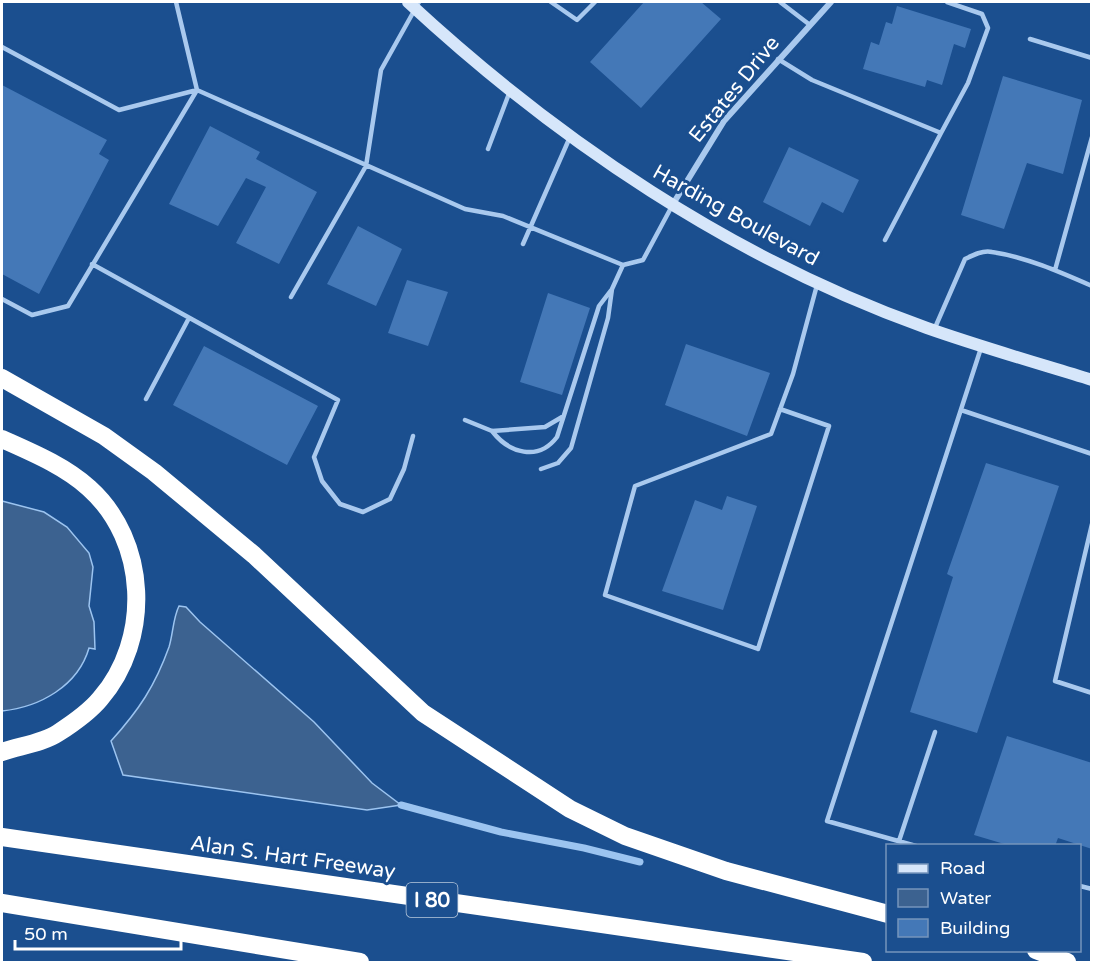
<svg xmlns="http://www.w3.org/2000/svg" width="1093" height="964" viewBox="0 0 1093 964" font-family="'Varela Round',sans-serif">
<rect width="100%" height="100%" fill="#1b4f8f"/>
<path fill="#3c6290" stroke="#9cc4f0" stroke-width="1.5" d="M2,501l42,11 23,15 22,26 4,14 -4,39 5,16 1,27 -6,-1c-11,38 -49,59 -87,63z
M179,606l7,1 14,15 114,100 58,61 29,22 -34,5 -244,-35 -12,-34c28,-31 44,-55 58,-94 4,-13 4,-29 10,-41z"/>
<g fill="none" stroke-linecap="round" stroke-linejoin="round">
<path stroke="#9cc4f0" stroke-width="7" d="M401,805l100,27 83,16 56,14"/>
</g>
<path fill="#4478b7" d="M644,2h57l20,17 -80,89 -51,-46z
M897,6l74,23 -6,19 -11,-4 -12,41 -15,-5 -2,7 -62,-18 8,-27 8,3 7,-23 6,2z
M1003,76l79,24 -19,74 -36,-11 -23,66 -43,-14z
M2,85l105,55 -8,14 10,6 -70,134 -37,-20z
M210,126l50,26 -4,7 61,33 -38,72 -43,-21 30,-56 -20,-9 -28,48 -49,-22z
M789,147l70,33 -16,33 -21,-11 -12,24 -47,-24z
M358,226l44,23 -26,57 -49,-22z
M407,280l41,12 -20,54 -40,-13z
M548,293l42,15 -28,87 -42,-13z
M686,344l84,29 -23,63 -82,-31z
M204,346l114,60 -31,59 -114,-60z
M986,463l73,23 -82,247 -67,-21 43,-135 -6,-3z
M727,496l30,10 -34,104 -61,-19 33,-91 27,10z
M1007,736l85,27v86l-34,-11 -3,8h-44l-37,-11z"/>
<g fill="none" stroke-linecap="round" stroke-linejoin="round">
<path stroke="#a9c9ee" stroke-width="4.5" d="M551,2l26,18 18,-18
M780,2l30,23
M1030,39l62,19
M2,47l117,63 78,-20 268,119 38,7 120,49 20,-5 29,-54
M778,59l34,21 129,53 -56,107
M941,133l27,-50 20,-55 -6,-14 -35,-12
M488,149l22,-58
M523,244l47,-107
M92,264l246,136 -24,57 8,24 18,23 23,8 27,-13 14,-30 9,-33
M1055,270l37,-133
M291,297l75,-131 15,-96 38,-68
M2,299l30,16 36,-9 129,-216 -21,-88
M934,330l31,-71c8,-4 18,-9 27,-7 34,5 68,20 100,34
M146,399l43,-81
M780,409l49,17 -71,223 -153,-54 30,-109 136,-52 22,-60 24,-89
M961,410l131,44
M465,420l27,11 53,-4 17,-10
M492,431c17,22 46,31 65,6l42,-131 13,-17
M541,469l17,-6 13,-15 37,-130 4,-29 11,-24
M1092,524l-37,157 37,12
M899,841l36,-109
M916,846l-89,-25 154,-473
M1080,886l12,3"/>
<path stroke="#a9c9ee" stroke-width="6" d="M673,204l51,-83 107,-119"/>
<path stroke="#d6e6fa" stroke-width="12" d="M408,2c150,139 325,257 519,326 54,19 110,35 165,52"/>
<path stroke="#fff" stroke-width="18" d="M2,378l102,58 50,36 100,83 169,158 147,96 55,27 101,35 162,43
M2,439c29,13 63,27 87,49 59,53 63,151 11,211 -10,12 -28,25 -42,34 -15,10 -39,13 -56,19
M2,837l861,125
M2,903l358,59
M1036,950l31,12"/>
</g>
<g text-anchor="middle" stroke-width="6" stroke-linejoin="round" paint-order="stroke">
<rect fill="#1b4f8f" stroke="#bbcadd" stroke-width="1.5" x="406.5" y="883" width="51" height="34" rx="4.5"/>
<g font-size="20" font-weight="bold" fill="#fff">
<text x="432" y="907">I 80</text>
</g>
<g font-size="21" fill="#fff" stroke="#1b4f8f">
<text transform="translate(734 89) rotate(-51)" y="7">Estates Drive</text>
<text transform="translate(736 215) rotate(29)" y="7">Harding Boulevard</text>
<text transform="translate(293 857) rotate(8)" y="7">Alan S. Hart Freeway</text>
</g>
</g>
<rect width="1093" height="964" fill="none" stroke="#ffffff" stroke-width="6"/>
<rect x="886" y="844" width="195" height="108" fill="#1b4f8f" stroke="#7695bc" stroke-width="1.5"/>
<rect x="898" y="864" width="30" height="9" fill="#d6e6fa" stroke="#7695bc" stroke-width="1.5"/>
<text x="940" y="874" font-size="18" fill="#ffffff">Road</text>
<rect x="898" y="889" width="30" height="18" fill="#3c6290" stroke="#7695bc" stroke-width="1.5"/>
<text x="940" y="904" font-size="18" fill="#ffffff">Water</text>
<rect x="898" y="919" width="30" height="18" fill="#4478b7" stroke="#7695bc" stroke-width="1.5"/>
<text x="940" y="934" font-size="18" fill="#ffffff">Building</text>
<path d="M15 940v9h166v-9" fill="none" stroke="#ffffff" stroke-width="3"/>
<text x="24" y="940" font-size="18" fill="#ffffff" stroke="#1b4f8f" stroke-width="4.5" paint-order="stroke">50 m</text>
</svg>
